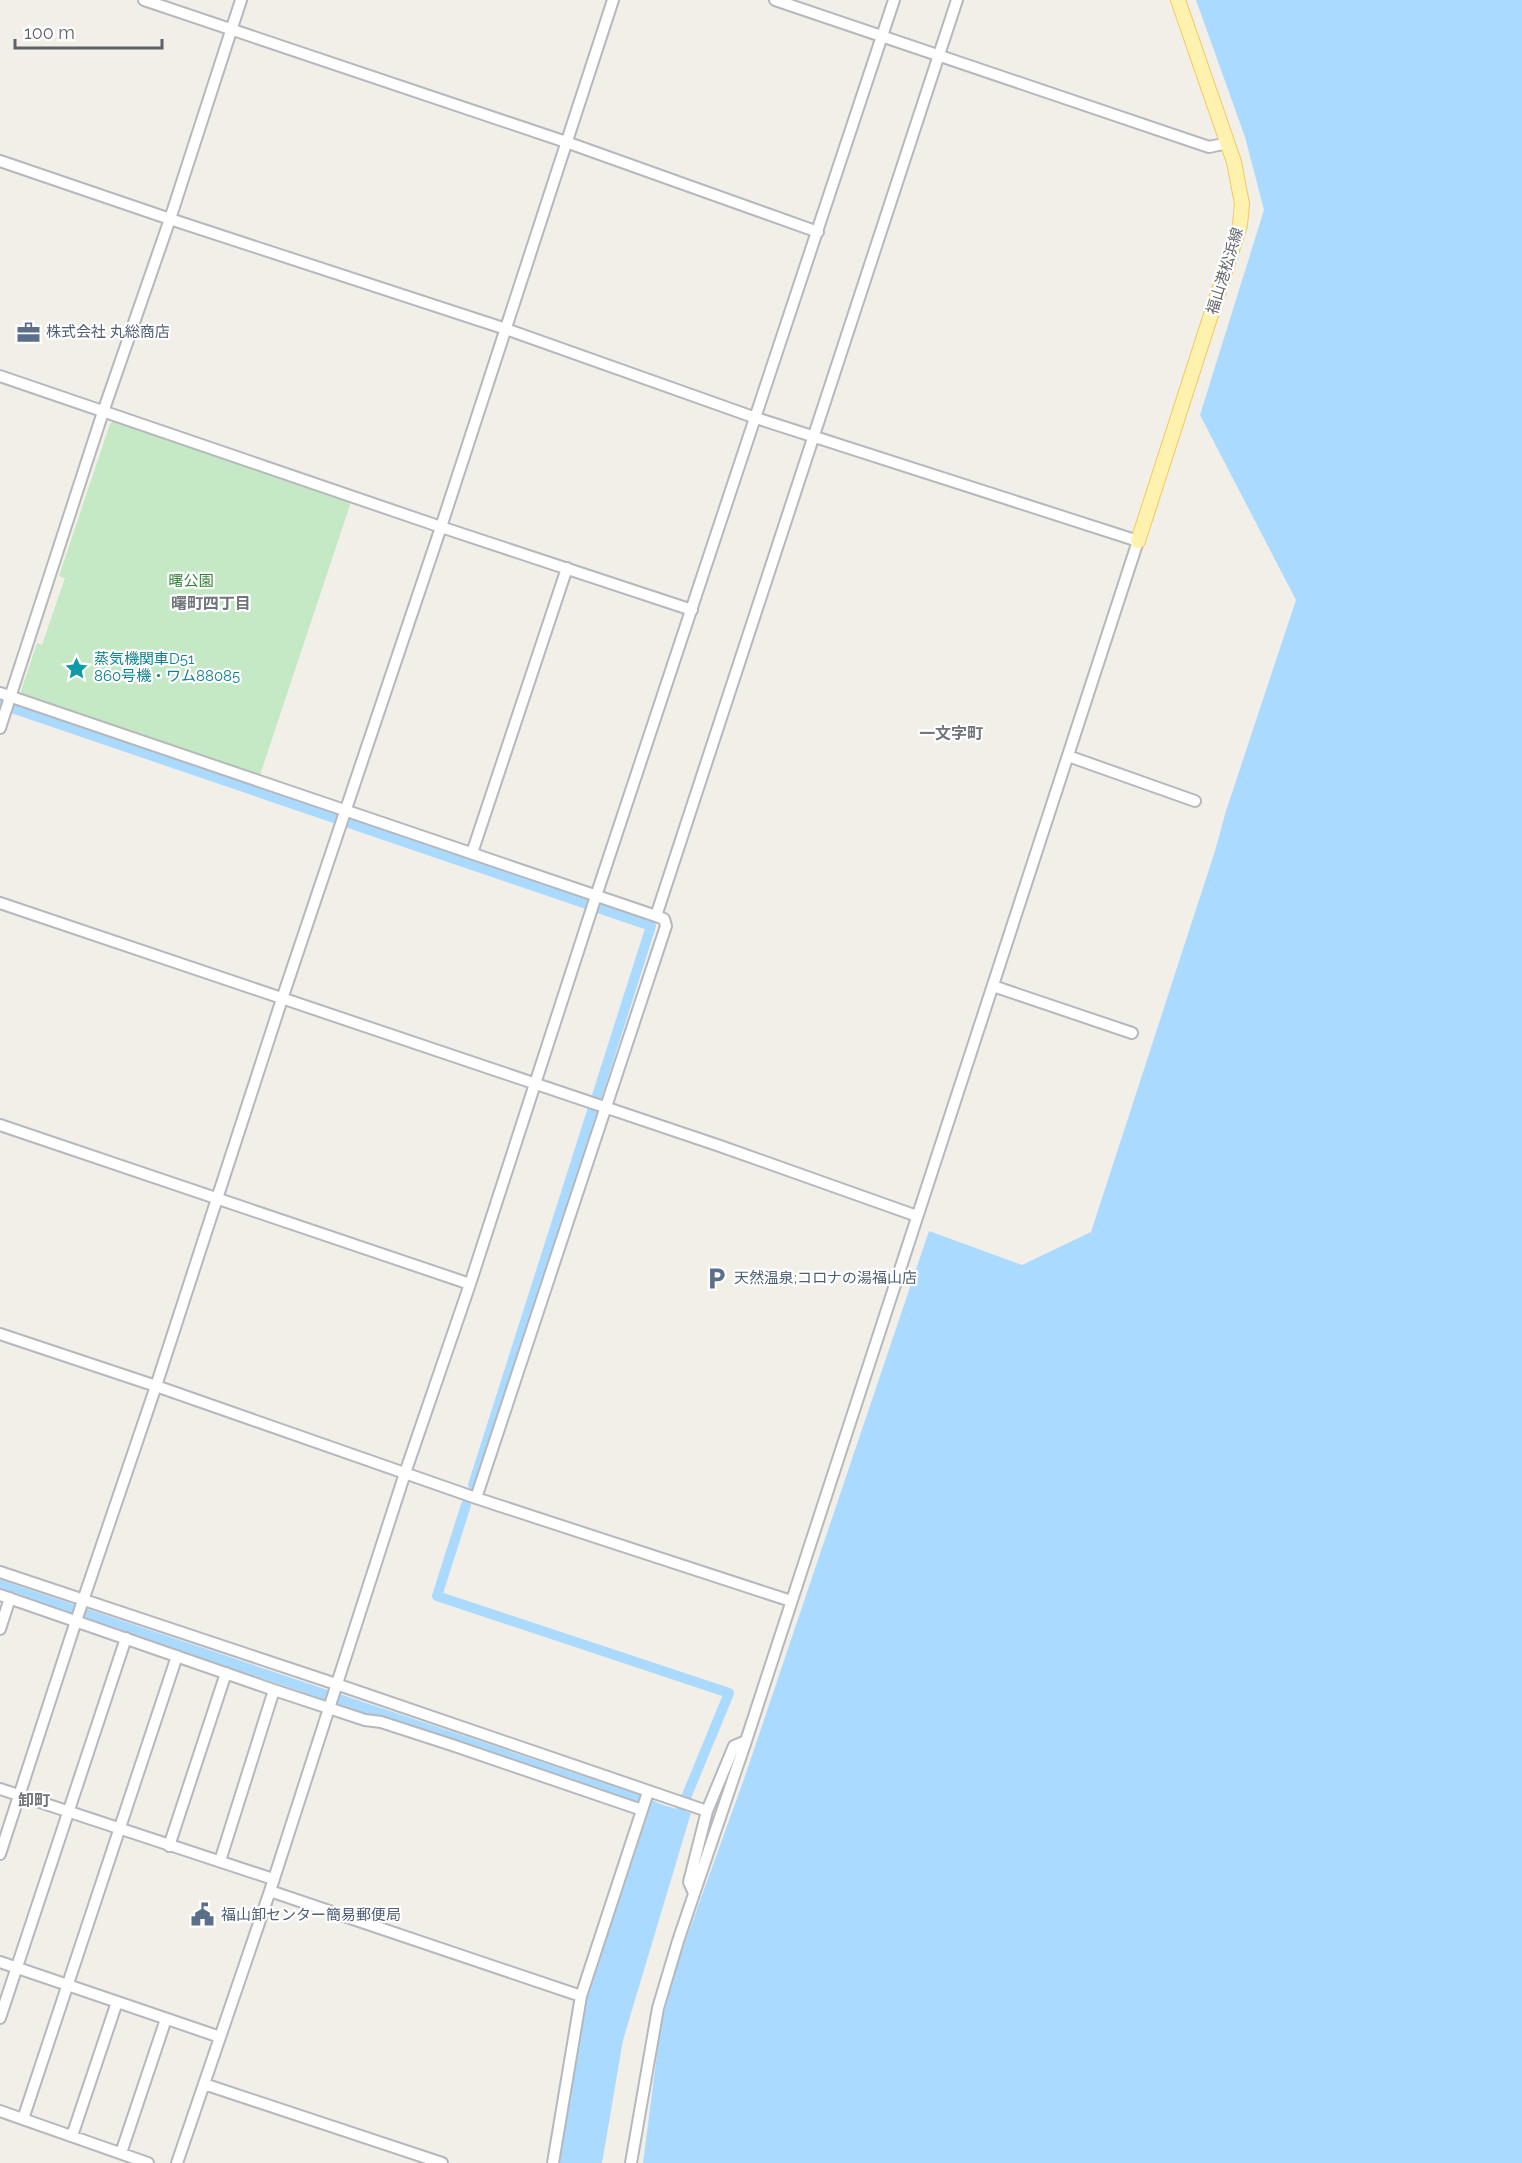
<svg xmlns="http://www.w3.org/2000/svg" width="1522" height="2163" viewBox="0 0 1522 2163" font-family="Raleway,'Noto Sans JP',sans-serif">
<rect width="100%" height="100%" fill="#f1efe8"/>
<path fill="#c5e8c5" d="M113,421l238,81 -91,273 -238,-79 -1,-5 16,-48 5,2 23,-67 -6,-2 51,-152z"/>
<path fill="#aadaff" d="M1196,0h326v2163h-879l17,-132 11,-50 73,-202 185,-548 93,34 69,-33 124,-381 11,-40 70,-211 -96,-185 64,-205 -19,-73z
M652,1802l39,11 -68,227 -21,123h-43l27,-161z"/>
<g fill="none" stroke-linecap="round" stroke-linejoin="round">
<path stroke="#aadaff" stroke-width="10" d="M0,704l651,222 -178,559
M466,1505l-29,91 292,97 -51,124
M0,1585l639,215 25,11"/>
<defs>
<path id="minor" d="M144,0l422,142 252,90
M775,0l434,147 19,-4
M0,161l170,58 336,110 250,89 382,123 -392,1200 -68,200 -20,67 -27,155
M0,376l441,151 251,83
M0,693l656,223 301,-916
M0,728l103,-316 67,-193 71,-219
M1068,756l127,45
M472,853l95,-285
M0,903l720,243 197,70
M993,986l139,47
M0,1125l470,159
M0,1334l156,52 320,112 315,103
M476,1498l190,-572 -2,-7 -8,-3
M0,1572l336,112 371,127 27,-65 12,-5
M0,1595l274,95 91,30 16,2 71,23 190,65
M0,1629l10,-31
M0,1789l273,90
M169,1846l57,-173
M0,1854l76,-233 80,-235 126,-387 159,-472 172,-527
M220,1861l54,-171
M270,1891l311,105
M694,1893l-5,-11 18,-71
M0,1962l220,75
M0,2018l126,-380
M204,2084l238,79
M0,2111l148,52
M23,2119l154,-463
M72,2136l45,-134
M121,2153l45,-134
M177,2163l93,-272 135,-418 65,-189 126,-388 298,-896
M553,2163l28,-167 67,-204"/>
<path id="major" d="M1138,541l102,-316 2,-21 -8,-42 -56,-162"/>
</defs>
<use href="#minor" stroke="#b5b8bc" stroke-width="14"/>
<use href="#major" stroke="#f2c960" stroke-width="16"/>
<use href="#minor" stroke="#fff" stroke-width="10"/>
<use href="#major" stroke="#fff2af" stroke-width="14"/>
</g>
<defs>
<symbol id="office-bare" viewBox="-9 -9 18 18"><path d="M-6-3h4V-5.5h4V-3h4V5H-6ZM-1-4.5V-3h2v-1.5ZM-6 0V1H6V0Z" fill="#5c6f8a" stroke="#fff" stroke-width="2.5" paint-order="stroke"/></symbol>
<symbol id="sight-bare" viewBox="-9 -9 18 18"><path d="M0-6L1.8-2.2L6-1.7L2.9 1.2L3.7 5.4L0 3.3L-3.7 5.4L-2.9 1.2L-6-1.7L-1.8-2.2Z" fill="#0f9aa8" stroke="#fff" stroke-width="2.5" paint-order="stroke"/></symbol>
<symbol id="parking-bare" viewBox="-9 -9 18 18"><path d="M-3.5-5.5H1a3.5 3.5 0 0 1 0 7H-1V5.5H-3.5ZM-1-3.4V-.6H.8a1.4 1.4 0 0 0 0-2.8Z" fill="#5c6f8a" stroke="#fff" stroke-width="2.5" paint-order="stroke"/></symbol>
<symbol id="civic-bare" viewBox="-9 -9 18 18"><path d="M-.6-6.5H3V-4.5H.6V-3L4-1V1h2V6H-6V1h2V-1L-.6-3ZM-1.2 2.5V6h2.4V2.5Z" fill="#5c6f8a" stroke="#fff" stroke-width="2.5" paint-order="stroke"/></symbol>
</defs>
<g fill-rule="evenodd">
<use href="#office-bare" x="12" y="316" width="33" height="33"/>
<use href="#sight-bare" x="60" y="652" width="33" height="33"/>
<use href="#parking-bare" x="700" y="1262" width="33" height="33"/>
<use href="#civic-bare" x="186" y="1898" width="33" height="33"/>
</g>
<g text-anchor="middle" stroke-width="4.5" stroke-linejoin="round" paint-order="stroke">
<g font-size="15" fill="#5f6368" stroke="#fff">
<text transform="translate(1225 271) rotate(-73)" y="5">福山港松浜線</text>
</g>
<g font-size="15" fill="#4e5e75" stroke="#fff" text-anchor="start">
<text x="46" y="337">株式会社 丸総商店</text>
<text x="734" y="1283">天然温泉;コロナの湯福山店</text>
<text x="221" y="1920">福山卸センター簡易郵便局</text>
</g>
<g font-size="15" fill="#348238" stroke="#fff">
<text x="191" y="586">曙公園</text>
</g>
<g font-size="15" fill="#0d838f" stroke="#fff" text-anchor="start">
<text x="94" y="664">蒸気機関車D51<tspan x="94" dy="17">860号機・ワム88085</tspan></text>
</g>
<g font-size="16" font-weight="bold" fill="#70757a" stroke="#fff">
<text x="211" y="609">曙町四丁目</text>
<text x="951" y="739">一文字町</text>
<text x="34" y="1806">卸町</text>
</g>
</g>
<path d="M15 39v9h147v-9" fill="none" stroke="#5f6368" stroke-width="3"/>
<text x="24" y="39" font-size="18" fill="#5f6368" stroke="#ffffff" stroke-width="4.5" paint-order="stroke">100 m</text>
</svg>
